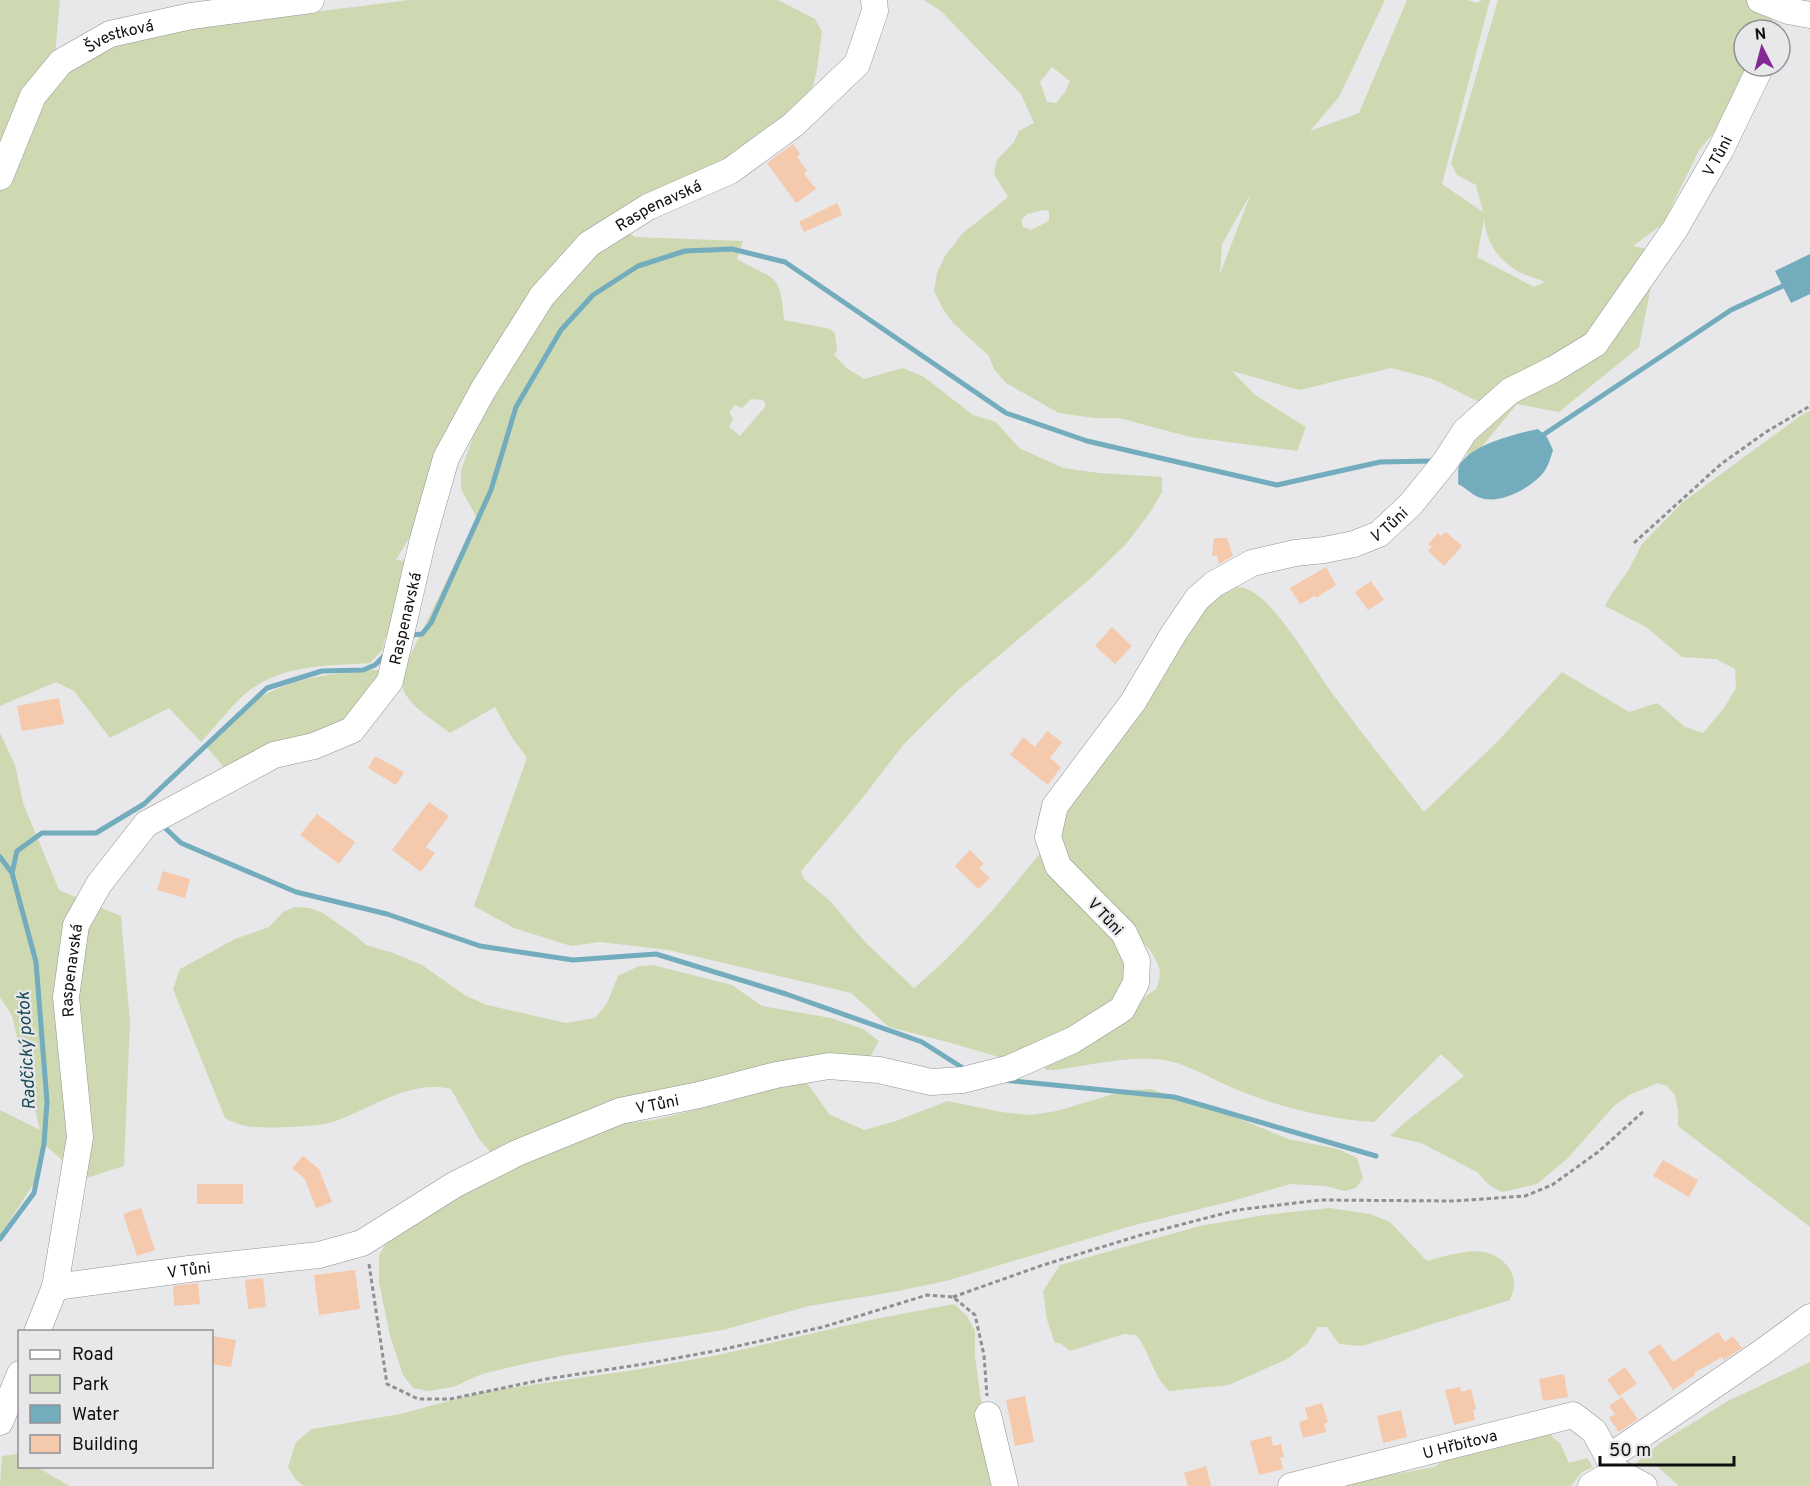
<svg xmlns="http://www.w3.org/2000/svg" width="1810" height="1486" viewBox="0 0 1810 1486" font-family="Overpass,sans-serif">
<rect width="100%" height="100%" fill="#e8e7ea"/>
<path fill="#ced9b2" fill-rule="evenodd" d="M0,0h60l-8,87 25,-25 54,-21 63,-14 215,-27h369l37,19 7,12 -5,38 -4,17 -10,16 -61,49 -182,117 -116,212 -48,80 11,1 -11,75 -11,2 -2,11 -13,14c-43,3 -90,1 -125,31 -16,14 -30,33 -44,48l-32,-34 -59,30 -36,-47 -18,-9 -56,24v27l15,32 8,38 36,87 62,26 9,106 -6,144 -41,13 -39,-35 -10,39 -34,53v-126l40,20 -28,-114 -12,-19z
M924,0h461l-46,97 -29,34 49,-18 48,-113h61l9,3 5,-3h8l-48,184 41,28 -7,-27 -19,-10 -6,-12 47,-163h251l19,11 5,12 -3,7h-26v36h10l-25,49 -30,35 -36,74 -30,22 25,5 -19,96 -80,65 -42,-8 -52,63 14,-65 -46,-23 -42,-11 -92,22 -67,-19 23,24 51,32 -9,24 -107,-14 -71,-19h-25l-35,-5 -53,-30 -12,-14 -5,-13 -36,-33 -10,-14 -9,-18 3,-18 8,-17 17,-22 46,-37 -14,-23 3,-14 17,-18 5,-11 15,-8 -13,-29 -80,-83zM1052,67l18,14 -5,11 -9,11 -9,-1 -7,-20zM1250,195v1l-30,78 2,-30zM1043,210l6,1v10l-18,9 -8,-3 -2,-7 6,-6zM1484,219c3,24 13,40 35,53 8,4 19,6 26,10l-11,5 -57,-30z
M623,230l12,7 108,4 -6,18c38,22 43,12 47,61l46,9 5,4 2,18 -3,4 14,14 16,10 39,-11 21,9 49,38 23,7 23,26 44,20 36,5 63,4v15l-11,19 -25,33 -36,35 -132,111 -54,54 -44,57 -59,70 3,8 25,21 36,42 49,46c48,-40 88,-88 128,-137l63,69 27,49 -16,35 -107,56 -58,-17 -62,-16 -38,-34 -183,-43 -68,-8 -29,4 -57,-18 -40,-22 53,-148 -16,-22 -16,-29 -45,26c-14,-11 -48,-31 -48,-50 0,-6 3,-13 4,-19l71,-146 -16,-29v-18l29,-83 39,-58 48,-58 34,-34zM751,399l12,1 3,6 -26,30 -11,-9 4,-8 -4,-7 6,-7 7,3z
M1810,411v816l-132,-101v-16l-3,-15 -8,-9 -9,-3 -29,12 -16,12 -46,52 -30,25 -35,8 -13,-7 -12,-13 -56,-29 -31,-7 14,-13 60,-47 -23,-22 -67,68c-46,-3 -91,-14 -134,-31 -21,-8 -41,-21 -63,-28 -35,-11 -86,2 -122,7h-9l-2,-4 112,-77c7,-19 4,-22 -6,-39l-88,-94 -6,-17 9,-26 133,-206c16,-11 28,-25 48,-18 28,8 70,83 89,108 29,39 59,77 89,115l75,-72 63,-68 67,40 28,-9 28,24 18,6 21,-25 12,-20 -1,-19 -19,-10 -34,-2 -36,-30 -41,-21 7,-13 16,-22 14,-27 41,-42 120,-88z
M372,670h13l-25,44 -133,57 -21,-25c14,-14 28,-30 44,-42 36,-26 79,-30 122,-34z
M295,907l15,1 13,5 34,24 9,8 27,8 29,12 44,31 21,9 79,18 29,-5 12,-15 11,-27 21,-10 14,-1 79,20 30,21 69,12 32,11 16,12 -9,16 -378,97 -13,-15 -28,-50c-42,-10 -80,20 -118,33 -14,5 -71,7 -87,4 -7,-1 -15,-5 -21,-8l-52,-129 7,-20 55,-30 34,-12 14,-15z
M793,1081l15,3 21,30 35,16 32,-9 52,-20 53,11 29,3 27,-4 70,-21 24,-1 92,31 45,19 50,10 19,9 6,20 -7,10 -11,3 -20,-5 -35,-2 -54,16 -105,26 -185,55 -53,11 -84,14 -86,24 -157,25 -42,9 -42,10 -29,13 -26,4 -14,-3 -10,-13 -13,-39 -11,-54v-26l9,-17 108,-68 116,-46 42,-5 69,-17z
M1330,1208l40,6 20,8 37,39c15,-4 41,-12 56,-9 16,2 33,17 31,35 0,4 -3,9 -4,13l-148,46 -23,-2 -12,-17h-9l-10,16 -21,16 -58,26 -60,6c-16,-15 -19,-39 -33,-56l-12,-1 -54,17 -10,-8h-5l-8,-23 -4,-29 17,-26 140,-39 64,-11z
M954,1304l13,12 8,15v25l9,67 15,63h-695l-8,-6 -8,-13 8,-25 16,-13 88,-15 83,-22 158,-23 77,-14 157,-36z
M1810,1362v124h-131l-21,-19 -23,-3 25,-21 68,-42z
M1547,1428l6,10 7,5 9,20 18,-5 6,9 -11,5 -11,14h-242l105,-19 20,-13z
M17,1454l2,2 1,10 17,1 33,19h-70l2,-30z"/>
<path fill="#73acbd" d="M1810,254v40l-19,9 -16,-32z
M1538,429l9,8 6,13c-2,7 -5,16 -9,22 -14,17 -45,34 -66,25 -7,-3 -12,-9 -20,-13 1,-6 -1,-13 1,-18 12,-22 57,-32 79,-37z"/>
<g fill="none" stroke-linecap="round" stroke-linejoin="round">
<path stroke="#73acbd" stroke-width="5" d="M1540,437l191,-127 56,-26
M412,635l10,-1 9,-11 60,-133 25,-83 45,-77 32,-35 45,-29 47,-15 47,-2 53,13 221,151 81,28 190,44 103,-23 52,-1
M163,826l18,17 115,49 91,22 93,32 93,14 83,-6 130,40 136,48 44,28
M0,857l12,16 24,89 11,140 -3,42 -10,49 -34,46
M12,873l5,-22 25,-18h54l48,-29 123,-116 55,-17 41,-1 12,-5 11,-11
M1003,1080l171,17 202,59"/>
</g>
<path fill="#f5c9ab" d="M793,144l7,10 -3,3 10,14 -3,3 12,15 -20,14 -29,-40z
M837,203l5,12 -38,17 -5,-10z
M1446,532l16,14 -18,20 -16,-15 4,-4 -4,-3 10,-11 3,3z
M1214,538h13l6,18 -14,8 -2,-9 -5,1z
M1326,567l10,18 -20,13 -1,-2 -15,8 -10,-16z
M1371,581l13,19 -16,10 -13,-18z
M1112,627l20,19 -17,18 -20,-18z
M59,698l5,26 -42,7 -5,-25z
M1047,731l15,11 -12,16 11,9 -13,18 -38,-30 13,-18 12,10z
M375,756l29,16 -8,13 -28,-17z
M429,802l20,14 -23,31 9,6 -14,19 -29,-22z
M317,814l38,28 -16,22 -39,-29z
M970,850l14,14 -5,4 11,10 -12,11 -23,-23z
M163,871l27,8 -5,19 -28,-8z
M303,1156l16,13 13,33 -16,6 -11,-29 -13,-11z
M1663,1160l35,20 -9,17 -36,-21z
M197,1184h46v20h-46z
M141,1208l14,42 -18,6 -14,-42z
M355,1270l5,39 -41,6 -5,-40z
M263,1278l3,29 -18,2 -3,-29z
M198,1283l2,21 -26,2 -1,-20z
M1718,1332l7,10 8,-6 9,12 -18,12 -2,-3 -28,16 1,2 -22,15 -25,-38 12,-8 13,18z
M212,1336l24,4 -5,27 -19,-3z
M1625,1367l12,17 -18,12 -12,-16z
M1564,1374l4,23 -25,4 -4,-22z
M1460,1387l1,5 10,-3 5,20 -3,1 2,10 -21,5 -9,-35z
M1025,1396l9,46 -19,4 -9,-46z
M1622,1397l16,22 -19,13 -10,-14 6,-4 -6,-8z
M1322,1403l6,19 -4,2 2,8 -23,6 -4,-16 9,-3 -3,-11z
M1401,1410l6,27 -24,6 -6,-27z
M1271,1436l2,10 8,-2 3,13 -4,1 3,11 -24,6 -9,-34z
M1206,1466l5,20h-23l-4,-13z"/>
<g fill="none" stroke-linecap="round" stroke-linejoin="round">
<defs>
<g id="minor">
<path d="M1760,0l28,11 22,4"/>
<path id="s1" d="M0,177l33,-81 28,-34 49,-28 81,-18 120,-16"/>
<path id="s2" d="M55,1287l134,-18 130,-14 43,-12 92,-58 63,-32 103,-42 79,-16 77,-20 53,-9 50,4 52,12 32,-2 47,-12 63,-28 49,-31 14,-26 1,-22 -13,-28 -66,-67 -10,-29 7,-31 78,-104 41,-69 23,-34 17,-15 38,-21 43,-10 29,-3 30,-6 25,-10 32,-30 34,-42 20,-31 45,-40 44,-22 41,-25 80,-115 46,-80 40,-83"/>
<path id="s3" d="M37,1332l18,-45 25,-150 -14,-140 10,-72 23,-41 47,-60 128,-69 40,-9 38,-16 38,-49 33,-142 23,-81 37,-68 59,-94 47,-52 59,-37 82,-36 63,-46 64,-61 18,-53 -1,-11"/>
<path d="M988,1415l17,71"/>
<path d="M0,1422l20,-48"/>
<path d="M1608,1458l153,-105 49,-36"/>
<path id="s4" d="M1291,1486l282,-71 21,16 22,40 28,15"/>
<path d="M1591,1486l25,-15"/>
</g>
</defs>
<use href="#minor" stroke="#939295" stroke-width="27"/>
<path stroke="#908f91" stroke-width="3" stroke-dasharray="4.5 3" stroke-linecap="butt" d="M1634,543l87,-79 45,-32 44,-26
M369,1264l18,120 31,15h32l96,-20 98,-15 76,-14 103,-23 104,-32 26,2 22,18 9,40 3,41
M953,1297l87,-31 101,-31 96,-25 83,-10 134,1 71,-5 27,-11 46,-33 47,-42"/>
<use href="#minor" stroke="#fff" stroke-width="26"/>
</g>
<g text-anchor="middle" stroke-width="4.5" stroke-linejoin="round" paint-order="stroke">
<g font-size="16" fill="#0f0f10" stroke="#e8e7ea">
<text dy="6" stroke="none"><textPath href="#s1" startOffset="196">Švestková</textPath></text>
<text dy="6" stroke="none"><textPath href="#s2" startOffset="2330">V Tůni</textPath></text>
<text dy="6" stroke="none"><textPath href="#s3" startOffset="1395">Raspenavská</textPath></text>
<text dy="6" stroke="none"><textPath href="#s2" startOffset="1827">V Tůni</textPath></text>
<text dy="6" stroke="none"><textPath href="#s3" startOffset="891">Raspenavská</textPath></text>
<text transform="translate(1106 916) rotate(47)" y="6">V Tůni</text>
<text dy="6" stroke="none"><textPath href="#s3" startOffset="368">Raspenavská</textPath></text>
<text dy="6" stroke="none"><textPath href="#s2" startOffset="639">V Tůni</textPath></text>
<text dy="6" stroke="none"><textPath href="#s2" startOffset="135">V Tůni</textPath></text>
<text dy="6" stroke="none"><textPath href="#s4" startOffset="174">U Hřbitova</textPath></text>
</g>
<g font-size="18" font-style="italic" fill="#174956" stroke="#e8e7ea">
<text transform="translate(26 1051) rotate(-93)" y="6">Radčický potok</text>
</g>
</g>
<rect x="18" y="1330" width="195" height="138" fill="#e8e7ea" stroke="#919193" stroke-width="1.5"/>
<rect x="30" y="1350" width="30" height="9" fill="#ffffff" stroke="#919193" stroke-width="1.5"/>
<text x="72" y="1360" font-size="18" fill="#0f0f10">Road</text>
<rect x="30" y="1375" width="30" height="18" fill="#ced9b2" stroke="#919193" stroke-width="1.5"/>
<text x="72" y="1390" font-size="18" fill="#0f0f10">Park</text>
<rect x="30" y="1405" width="30" height="18" fill="#73acbd" stroke="#919193" stroke-width="1.5"/>
<text x="72" y="1420" font-size="18" fill="#0f0f10">Water</text>
<rect x="30" y="1435" width="30" height="18" fill="#f5c9ab" stroke="#919193" stroke-width="1.5"/>
<text x="72" y="1450" font-size="18" fill="#0f0f10">Building</text>
<g transform="translate(1762 48) rotate(354)"><circle r="28" fill="#e8e7ea" stroke="#919193" stroke-width="1.5"/>
<path d="M0-4.5L10 22L0 15L-10 22Z" fill="#822996"/>
<text y="-9" font-size="16" font-weight="bold" text-anchor="middle" fill="#0f0f10">N</text>
</g>
<path d="M1600 1456v9h134v-9" fill="none" stroke="#0f0f10" stroke-width="3"/>
<text x="1609" y="1456" font-size="18" fill="#0f0f10" stroke="#e8e7ea" stroke-width="4.5" paint-order="stroke">50 m</text>
</svg>
